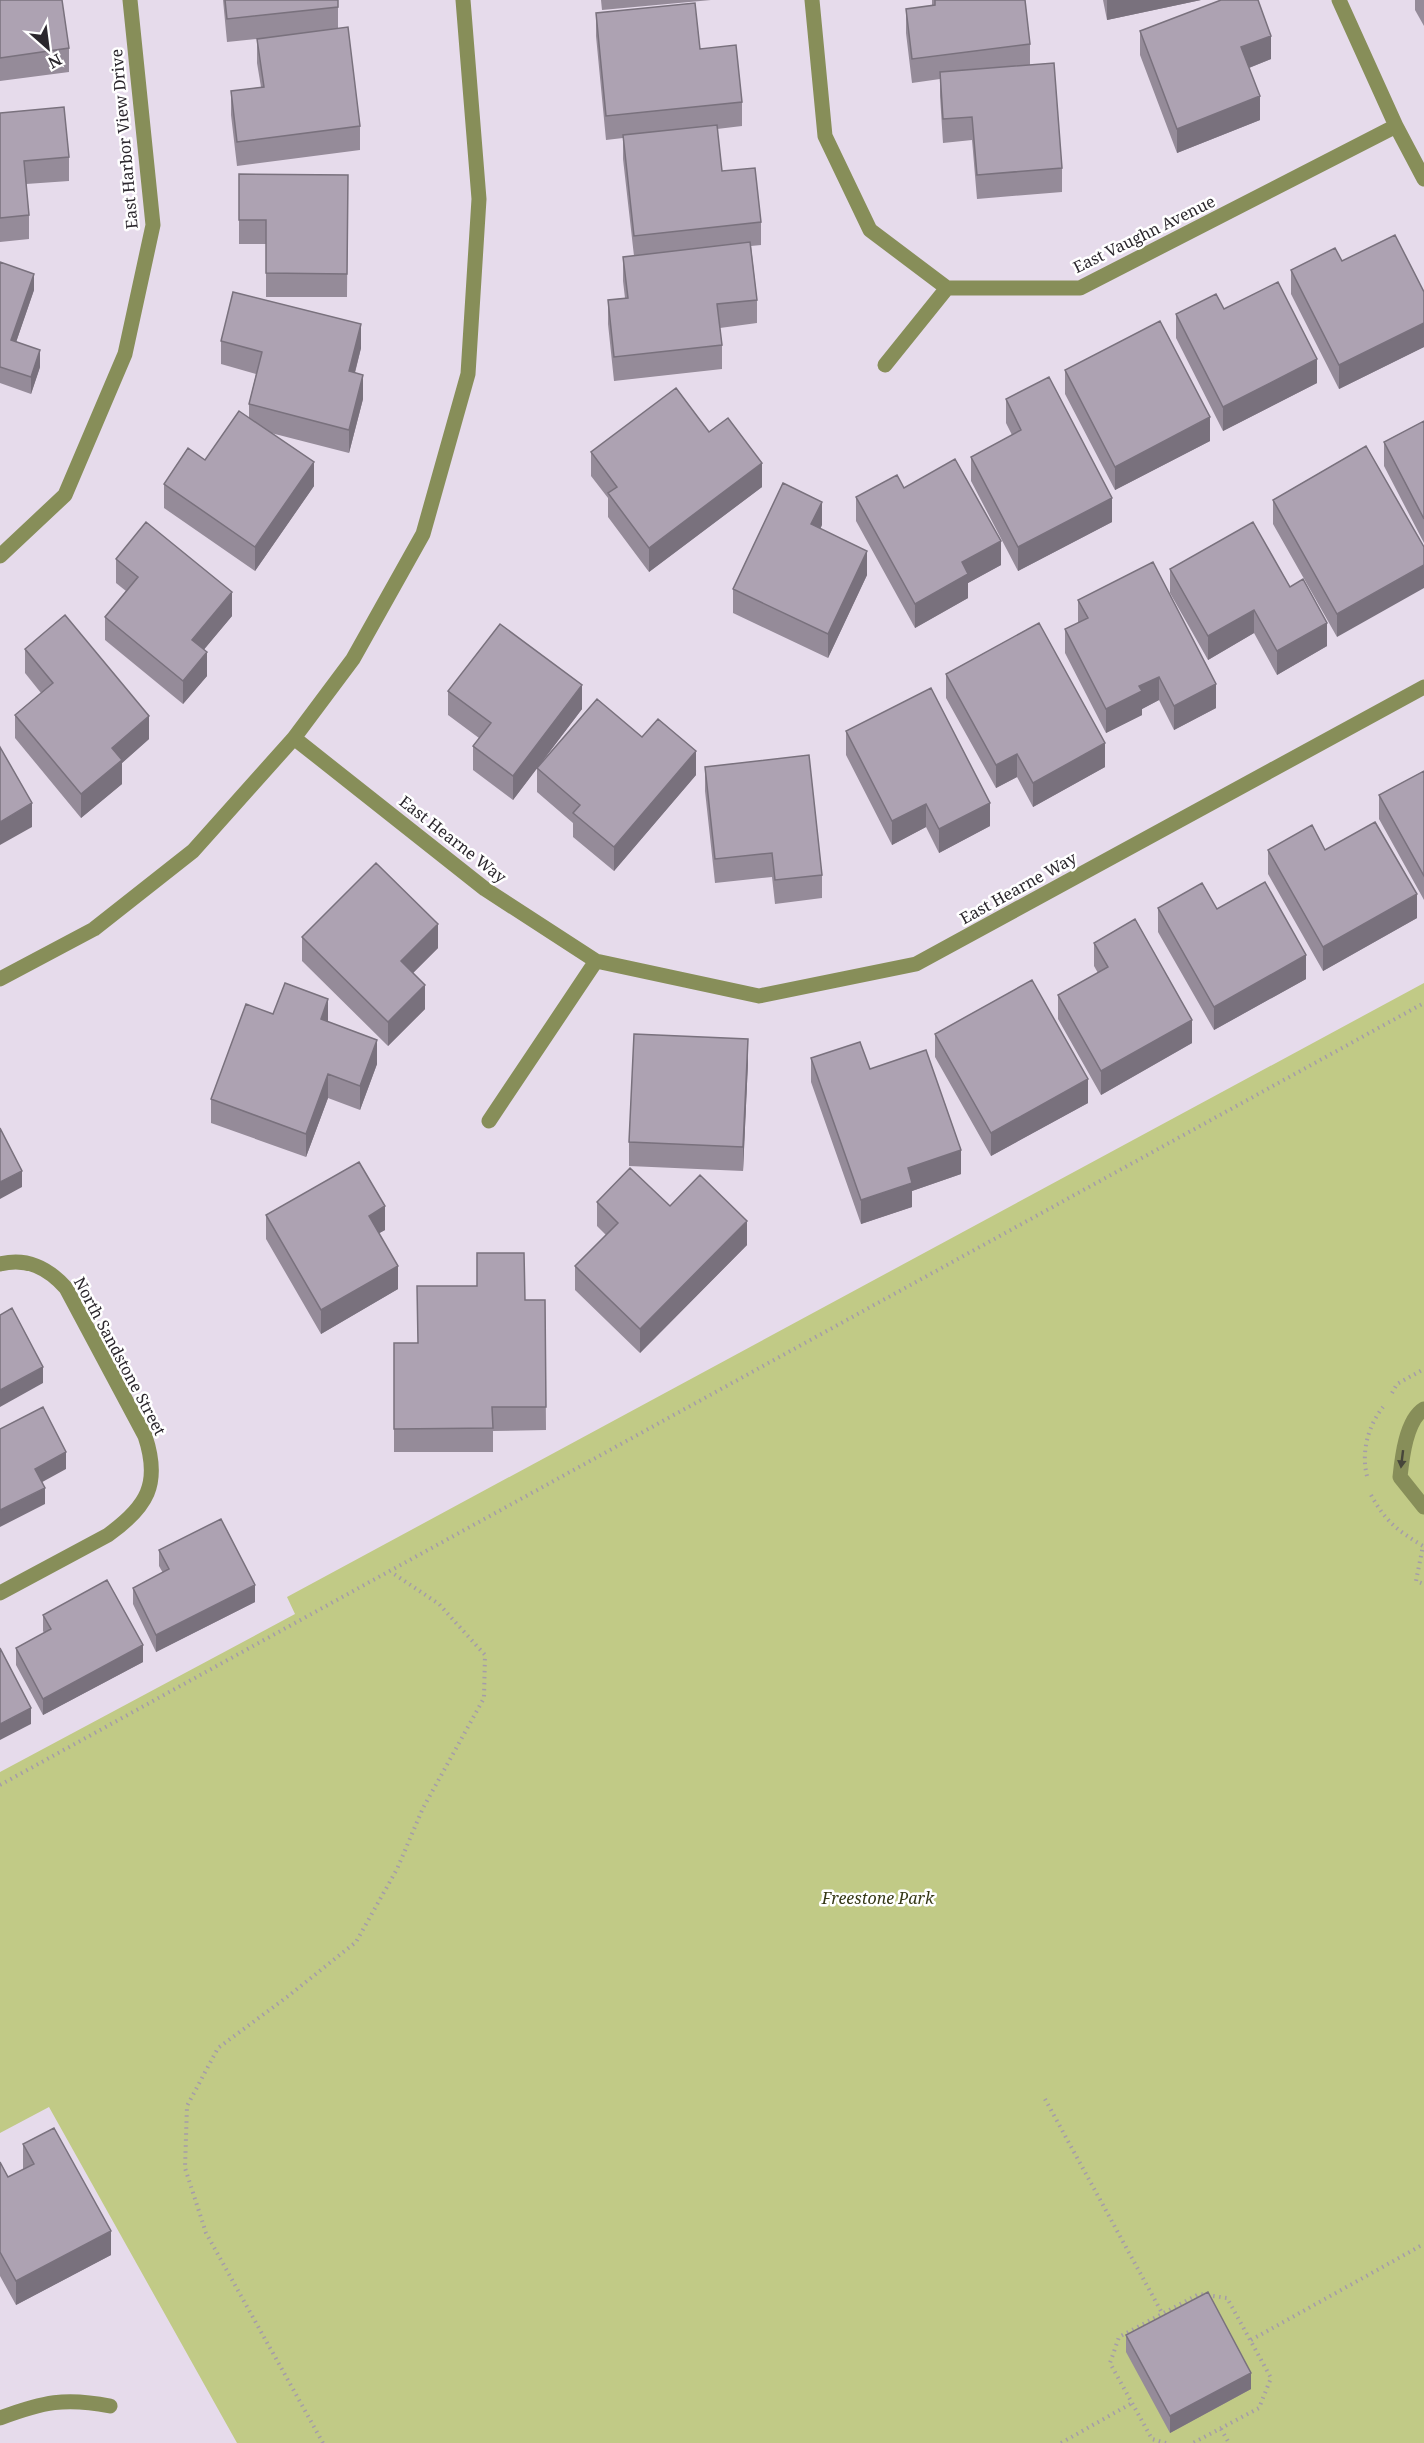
<svg xmlns="http://www.w3.org/2000/svg" width="1424" height="2443" viewBox="0 0 1424 2443" font-family="'Noto Serif',serif">
<rect width="100%" height="100%" fill="#e6dbeb"/>
<path fill="#c1ca86" d="M1424,983v1460h-1187l-188,-336 -49,26v-361l295,-158 -8,-17z"/>
<g fill="none" stroke-linecap="round" stroke-linejoin="round">
<path stroke="#a59ca9" stroke-width="4" stroke-dasharray="1.5 4.5" stroke-linecap="butt" d="M1392,1393l5,-9 27,-15
M1367,1476c-6,-24 1,-50 16,-69
M1371,1495c15,27 26,35 52,51l-7,35 8,3
M0,1785l1424,-782
M1045,2099l117,214
M1251,2340l173,-96
M1221,2429l8,14
M323,2443l-117,-210 -21,-65 2,-62 31,-58 69,-51 69,-55 41,-73 26,-61 61,-110 1,-43 -46,-51 -48,-32
M1061,2443l71,-40
M1166,2443l-14,-4 -42,-76 9,-26 80,-43 28,4 44,80 -12,30 -66,35"/>
<path stroke="#878e59" stroke-width="15" d="M812,0l13,136 45,94 77,58h133l316,-162
M1339,0l57,126 28,53
M885,365l62,-77
M0,556l65,-61 60,-141 28,-129 -23,-225
M294,738l191,151 111,72 163,35 157,-32 508,-277
M0,979l94,-50 99,-78 101,-113 59,-79 70,-125 45,-160 11,-175 -16,-199
M489,1121l107,-160
M0,1264c27,-7 48,4 66,24l79,148c16,48 2,71 -37,99l-108,58
M1424,1409c-18,11 -22,49 -24,68l24,30
M0,2418c43,-16 65,-21 110,-12"/>
</g>
<path fill="#958b99" d="M0,0l69,48v24l-69,9z
M223,0h115v28l22,98v24l-123,16 -6,-51v-24l30,-4 -4,-24v-24l-30,3z
M601,0h110l-109,10z
M932,0h93l5,44v21l32,103v24l-85,7 -5,-59 -29,3 -3,-47v-17l-28,4 -6,-50v-24l26,-3z
M1103,0h98l-94,20z
M1415,0h9v26l-9,-16z
M596,13l104,36 42,53v24l-25,3 5,42 39,51v23l-10,1 6,54v23l-37,5 2,17v24l-108,12 -6,-57v-24l17,-2 -2,-17v-24l11,-1 -11,-97v-21l-17,2 -10,-104z
M1140,31l131,28 -22,9 11,52 -83,33 -37,-98z
M0,113l69,44v24l-43,3 3,31v24l-29,3z
M239,174l109,1 -1,122h-81v-53h-27z
M1342,261l82,31v55l-85,42 -48,-95v-24z
M0,262l34,28 -18,52 24,25 -9,27 -31,-11z
M1224,309l93,74 -94,48 -47,-93v-24z
M221,341l140,7 -6,25 8,26 -14,54 -78,-20 43,53 -59,85 -91,-63v-24l41,-24 44,-42v-14l7,-30 -35,-10z
M1065,370l145,71 -95,49 -50,-96z
M1006,399l106,123 -94,49 -47,-90v-24l41,-22 -6,-12z
M1424,421v122l-40,-77v-24z
M709,432l53,55 -113,85 -41,-55v-19l-17,-22v-24z
M1366,446l-29,191 -64,-113v-24z
M904,488l97,77 -33,18v15l-53,30 -59,-107v-24z
M822,525l-2,4 47,46 -39,83 -95,-45v-24z
M116,559l116,57 -28,33 3,27 -24,28 -78,-64v-23l21,-26 -10,-8z
M1170,569l120,18 37,59 -50,29 -23,-42 -46,27 -38,-67z
M1078,600l138,108 -42,22 -15,-30 -17,9v6l-36,18 -41,-80v-24l13,-6z
M25,649l124,90 -27,24v21l-41,34 -66,-80v-23l26,-22 -16,-20z
M946,674l159,93 -72,40 -16,-30 -21,11 -50,-90z
M448,691l134,18 -69,91 -40,-30v-24l6,-8 -31,-23z
M846,731l144,95 -51,27 -13,-26 -34,18 -46,-90z
M642,737l54,38 -82,96 -41,-34v-14l-36,-31v-24z
M705,767l117,108v23l-47,6 -3,-27 -57,6 -10,-92z
M1424,771v129l-45,-81v-24z
M1268,850h57l92,68 -94,53 -55,-97z
M1158,908l59,1 89,70 -92,51 -56,-98z
M302,937l136,11 -25,25 12,36 -37,37 -86,-85z
M1094,943l98,100 -91,52 -43,-76v-24l40,-22 -4,-7z
M273,1014l55,8 49,42 -17,46 -32,-12 -22,59 -95,-34v-24z
M935,1034l153,69 -97,53 -56,-99z
M811,1058l150,116 -49,17v16l-51,17 -50,-142z
M748,1062l-5,109 -114,-5v-24z
M597,1202l73,4 77,39 -107,108 -65,-63v-24l31,-31 -9,-9z
M266,1215l119,15 -6,3 19,56 -77,45 -55,-95z
M525,1300h20l1,130 -53,1v21h-99v-109h23z
M159,1550l96,52 -99,50 -23,-48v-16l30,-15 -4,-7z
M43,1615l100,47 -100,53 -27,-50v-17l28,-15 -1,-2z
M23,2144l88,111 -95,50 -16,-29v-114l8,15 15,-8z
M1126,2335l125,54 -81,44 -44,-81z"/>
<path fill="#79717d" d="M1107,0h94l-94,20z
M1271,36v23l-30,12v-24z
M1260,96v24l-83,33v-24z
M34,274v16l-23,67v-17z
M1424,323v24l-85,42v-24z
M361,324v24l-12,47v-24z
M40,350v17l-9,27v-17z
M1317,359v24l-94,48v-24z
M363,375v24l-14,54v-23z
M1210,417v24l-95,49v-23z
M314,462v24l-59,85v-24z
M762,463v24l-113,85v-24z
M1112,498v24l-94,49v-24z
M822,502v23l-11,23v-24z
M1001,541v24l-33,18v15l-53,30v-24l47,-42z
M867,551v24l-39,83v-24z
M1424,565v23l-87,49v-23z
M232,592v24l-40,48v-24z
M1254,610v23l-46,27v-24z
M1327,623v23l-50,29v-24z
M207,652v24l-24,28v-23z
M1159,677v23l-17,9v6l-36,18v-24l33,-23z
M1216,684v24l-42,22v-24z
M582,685v24l-69,91v-24z
M149,716v23l-27,24v21l-41,34v-24l31,-46z
M1105,743v24l-72,40v-24z
M696,751v24l-82,96v-24z
M1017,754v23l-21,11v-23z
M32,803v24l-32,18v-23z
M990,803v23l-51,27v-24z
M926,804v23l-34,18v-24z
M1417,894v24l-94,53v-24z
M438,924v24l-37,37v-24z
M1306,955v24l-92,51v-23z
M425,985v24l-37,37v-24z
M328,999v24l-7,-4z
M1192,1020v23l-91,52v-24z
M748,1039v23l-5,109v-24z
M377,1040v24l-17,46v-24z
M328,1074v24l-22,59v-23z
M1088,1079v24l-97,53v-23z
M961,1150v24l-49,17v16l-51,17v-24l47,-32z
M22,1171v16l-22,12v-17z
M385,1206v24l-16,9v-23z
M747,1221v24l-107,108v-24z
M398,1266v23l-77,45v-24z
M43,1367v16l-43,24v-17z
M66,1452v17l-31,17v-17z
M45,1488v16l-45,23v-17z
M255,1585v17l-99,50v-17z
M143,1645v17l-100,53v-16z
M31,1708v16l-31,16v-16z
M111,2231v24l-95,50v-24z
M1251,2373v16l-81,44v-17z"/>
<path fill="#ada2b2" stroke="#79717d" stroke-width="1.5" d="M0,0h62l7,48 -69,10z
M225,0h113v7l-111,12z
M935,0h90l5,44 -118,15 -6,-50 29,-4z
M1221,0h37l13,36 -30,11 19,49 -83,33 -37,-98z
M695,3l5,46 36,-4 6,57 -136,14 -10,-103z
M348,27l12,99 -123,16 -6,-51 33,-4 -7,-48z
M1054,63l8,105 -85,7 -5,-58 -29,2 -3,-47z
M64,107l5,50 -45,4 5,54 -29,3v-105z
M717,125l5,46 33,-3 6,54 -127,14 -11,-101z
M239,174l109,1 -1,99 -81,-1v-53h-27z
M1395,235l29,57v31l-85,42 -48,-95 44,-22 7,13z
M750,242l7,58 -40,4 5,41 -108,12 -6,-57 20,-2 -5,-41z
M0,262l34,12 -23,66 29,10 -9,27 -31,-10z
M1278,282l39,77 -94,48 -47,-93 40,-20 8,15z
M233,292l128,32 -12,47 14,4 -14,55 -100,-26 13,-52 -41,-11z
M1160,321l50,96 -95,50 -50,-97z
M1049,377l63,121 -94,49 -47,-90 50,-27 -15,-31z
M676,388l33,44 19,-14 34,45 -113,85 -41,-55 9,-6 -26,-35z
M239,411l75,51 -59,85 -91,-63 24,-36 17,12z
M1424,421v98l-40,-77z
M1366,446l58,101v18l-87,49 -64,-114z
M955,459l46,82 -39,21 6,12 -53,30 -59,-107 41,-22 7,13z
M783,483l39,19 -11,22 56,27 -39,83 -95,-45z
M146,522l86,70 -40,48 15,12 -24,29 -78,-64 33,-40 -22,-18z
M1253,522l37,65 13,-8 24,44 -50,28 -23,-41 -46,26 -38,-67z
M1153,562l63,122 -42,22 -15,-29 -20,9 3,5 -36,18 -41,-80 23,-11 -10,-18z
M65,615l84,101 -37,32 10,12 -41,34 -66,-79 38,-32 -28,-34z
M1039,623l66,120 -72,40 -16,-29 -21,11 -50,-91z
M500,624l82,61 -69,91 -40,-30 18,-23 -43,-32z
M931,688l59,115 -51,26 -13,-25 -34,17 -46,-90z
M597,699l45,38 16,-18 38,32 -82,96 -41,-34 7,-8 -43,-37z
M0,747l32,56 -32,19z
M809,755l13,120 -47,5 -3,-27 -57,6 -10,-92z
M1424,771v105l-45,-81z
M1375,822l42,72 -94,53 -55,-97 44,-25 13,25z
M376,863l62,61 -37,37 24,24 -37,37 -86,-85z
M1265,882l41,73 -92,52 -56,-99 44,-25 15,26z
M1135,919l57,101 -91,51 -43,-76 50,-28 -14,-24z
M1032,980l56,99 -97,54 -56,-99z
M285,983l43,16 -7,20 56,21 -17,46 -32,-12 -22,60 -95,-35 35,-95 27,10z
M634,1034l114,5 -5,108 -114,-5z
M860,1042l10,27 56,-19 35,100 -53,18 4,15 -51,17 -50,-142z
M0,1128l22,43 -22,11z
M359,1162l26,44 -16,10 29,50 -77,44 -55,-95z
M630,1168l40,38 30,-31 47,46 -107,108 -65,-63 43,-43 -21,-21z
M477,1253h47l1,47h20l1,107h-54l1,21 -99,1v-86h24l-1,-57h60z
M12,1308l31,59 -43,23v-75z
M43,1407l23,45 -31,17 10,19 -45,22v-81z
M221,1519l34,66 -99,50 -23,-47 36,-19 -10,-19z
M107,1580l36,65 -100,54 -27,-51 35,-19 -8,-14z
M0,1648l31,60 -31,16z
M54,2128l57,103 -95,50 -16,-29v-90l8,15 26,-13 -11,-20z
M1208,2292l43,81 -81,43 -44,-81z"/>
<defs><path id="oneway-solid" d="M-6-.8H1V-3.2L6.5 0L1 3.2V.8H-6Z" transform="scale(1.5)"/></defs>
<use fill="#47463a" href="#oneway-solid" transform="translate(1402 1459) rotate(97)"/>
<g text-anchor="middle" stroke-width="5" stroke-linejoin="round" paint-order="stroke">
<g font-size="16" fill="#2b272d" stroke="#fff">
<text transform="translate(124 139) rotate(-95)" y="6">East Harbor View Drive</text>
<text transform="translate(1144 234) rotate(-26)" y="6">East Vaughn Avenue</text>
<text transform="translate(453 839) rotate(38)" y="6">East Hearne Way</text>
<text transform="translate(1018 888) rotate(-29)" y="6">East Hearne Way</text>
<text transform="translate(120 1356) rotate(62)" y="6">North Sandstone Street</text>
</g>
<g font-size="16" font-style="italic" fill="#353816" stroke="#fff">
<text x="878" y="1904">Freestone Park</text>
</g>
</g>
<g transform="translate(48 48) rotate(152)" stroke="#ffffff" stroke-width="4.5" paint-order="stroke">
<path d="M0-4.5L10 22L0 15L-10 22Z" fill="#2b272d"/>
<text y="-9" font-size="16" font-weight="bold" text-anchor="middle" fill="#2b272d">N</text>
</g>
</svg>
